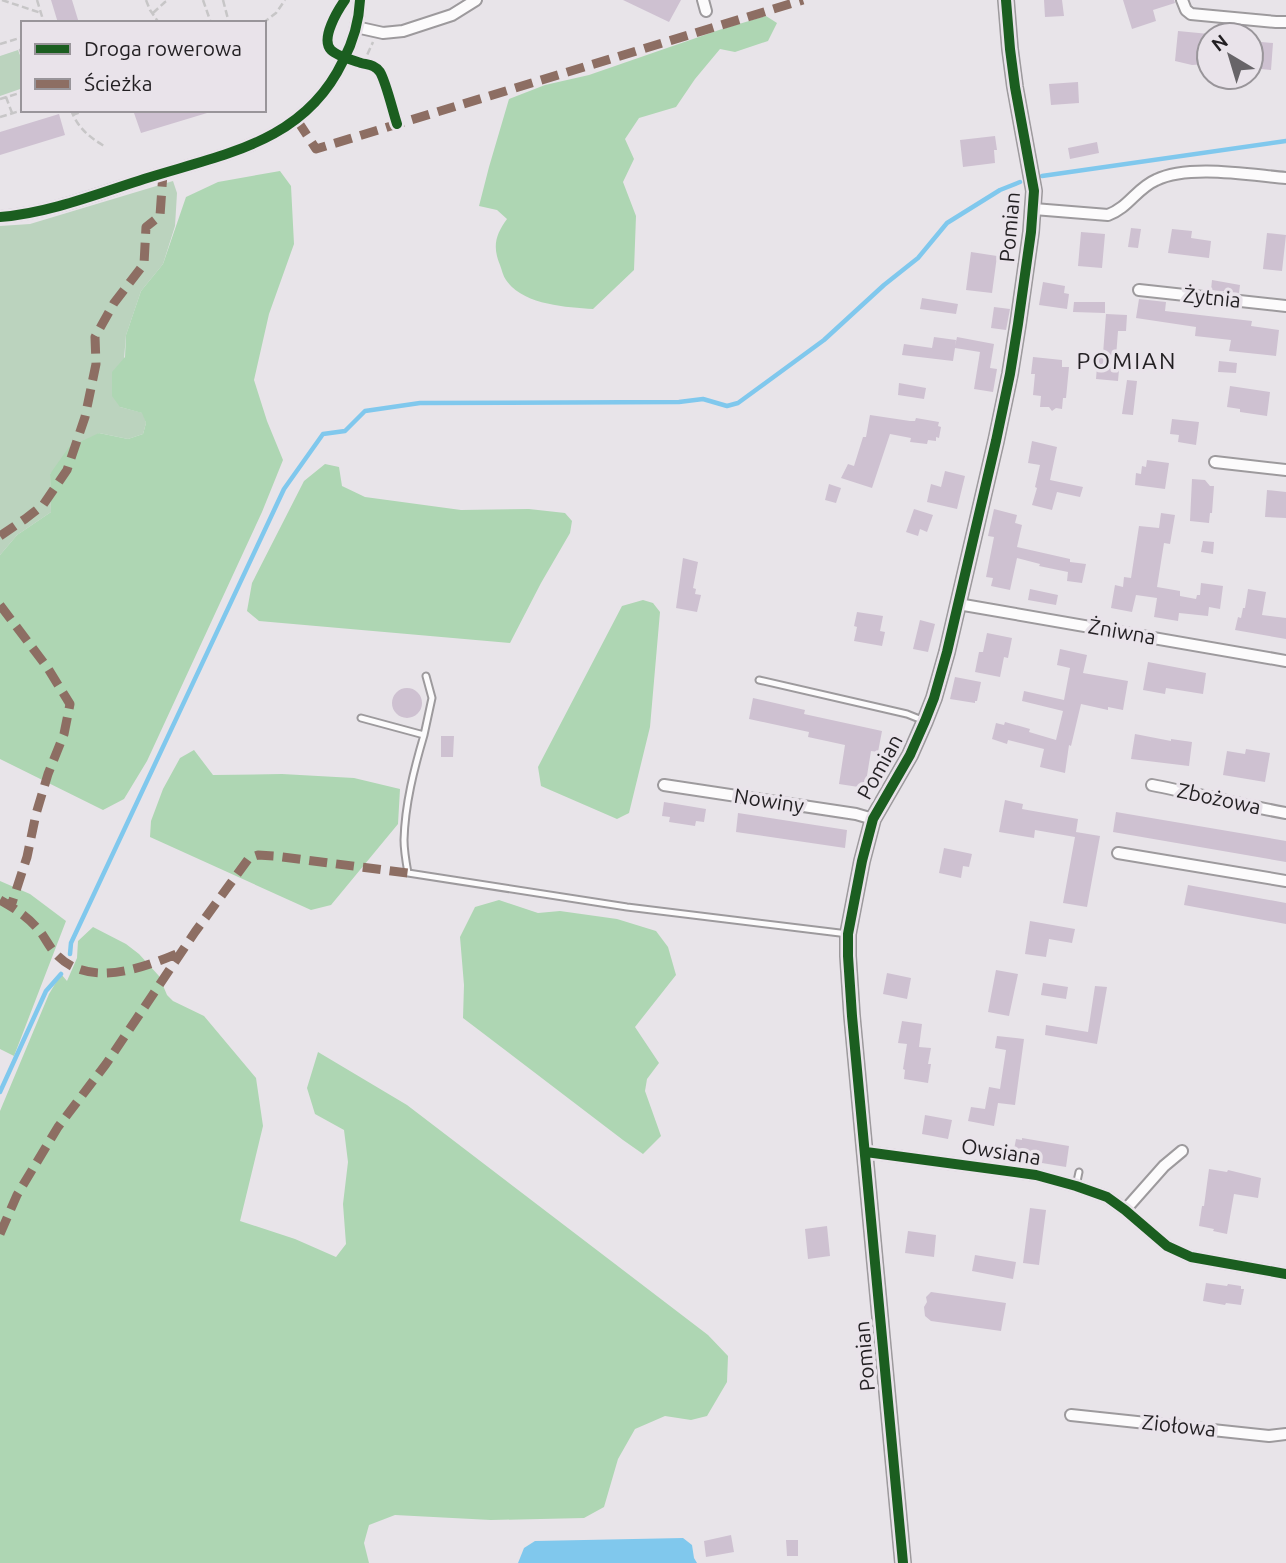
<svg xmlns="http://www.w3.org/2000/svg" width="1286" height="1563" viewBox="0 0 1286 1563" font-family="Ubuntu,sans-serif">
<rect width="100%" height="100%" fill="#e8e4e9"/>
<path fill="#bbd3be" d="M18,50l5,13v25l-23,8v-40z
M173,181l4,12 -2,33 -12,38 -22,27 -15,44 -6,72 23,6 3,10 -3,11 -15,5 -29,-6 -49,41 1,38 -34,23 -17,20v-329l30,-2z"/>
<path fill="#aed6b3" d="M766,16l11,7 -9,18 -33,11 -15,-3 -25,30 -19,28 -37,11 -14,21 9,20 -11,23 13,34 -2,54 -41,39c-27,-2 -70,-4 -87,-29 -3,-4 -4,-10 -6,-15 -8,-19 -4,-31 7,-46l-10,-9 -18,-4 10,-39 20,-68 36,-14 44,-10 130,-45z
M280,171l11,15 3,58 -25,70 -15,66 13,41 16,39 -21,52 -115,249 -23,38 -21,11 -103,-51v-204l17,-20 34,-23 -1,-38 19,-27 30,-14 29,6 15,-5 3,-11 -4,-10 -22,-6 -8,-11v-24l13,-15 1,-22 15,-44 22,-27 23,-67 32,-15z
M325,464l14,3 3,19 23,11 96,13 68,-1 36,4 7,8 -2,12 -29,50 -31,60 -251,-22 -12,-10 5,-28 52,-102z
M643,600l10,3 7,9 -10,115 -21,86 -12,6 -76,-33 -3,-19 84,-161z
M194,750l19,25 69,-1 72,4 46,11 -2,35 -67,81 -20,5 -161,-73 1,-16 12,-32 17,-31z
M0,881l30,13 36,27 -52,135 -14,-7z
M499,900l39,13 22,-2 57,8 39,12 12,16 8,28 -41,52 24,36 -12,16 -2,12 16,45 -18,18 -20,-14 -160,-122 1,-33 -4,-48 15,-30z
M93,927l33,17 13,10 20,22 8,19 6,6 31,15 52,62 7,48 -23,95 55,18 41,18 10,-13 -3,-40 5,-42 -4,-32 -29,-16 -8,-26 11,-36 89,53 301,230 20,21 -1,26 -20,34 -16,4 -26,-4 -30,13 -17,30 -14,48 -20,11 -93,2 -96,-5 -26,10 -5,18 5,20h-369v-452l49,-117 12,-20 6,7 10,-23 1,-17z"/>
<path fill="#80c8ed" d="M683,1538l9,7 2,13 3,5h-179l6,-15 11,-7z"/>
<g fill="none" stroke-linecap="round" stroke-linejoin="round">
<path stroke="#80c8ed" stroke-width="4.5" d="M1042,176l244,-35
M70,954l1,-11 213,-454 39,-55 22,-3 20,-20 55,-8 259,-1 24,-3 24,7 11,-3 86,-63 60,-55 34,-27 29,-35 53,-33 20,-8
M0,1092l46,-101 15,-17"/>
</g>
<path fill="#cec1d1" d="M51,0h21l7,23h-21z
M623,0h58l-12,22z
M1044,0h18l2,16 -19,1z
M1123,0h51l1,3 -22,7 3,11 -24,8z
M1178,31l31,3v30l-17,1 -17,-4z
M1251,41l22,2 -2,27 -20,-2z
M1078,82l1,21 -28,2 -2,-21z
M144,110h63v3l-66,20 -7,-20z
M59,114l6,21 -65,20v-23z
M995,136l2,14h-3l1,13 -32,4 -3,-27z
M1097,142l2,11 -29,6 -2,-11z
M1131,228l10,1 -3,19 -10,-1z
M1172,229l20,2 -1,7 20,3 -2,17 -41,-5z
M1081,232l24,2 -3,34 -24,-2z
M1267,233l19,2 -4,36 -19,-2z
M971,252l26,4 -5,37 -26,-3z
M1212,280l28,5 -1,8 -28,-3z
M1043,282l22,4 -1,7 5,1 -2,15 -28,-4z
M922,298l36,6 -2,10 -36,-5z
M1139,299l27,3 -1,9 87,10 -1,5 28,4 -3,26 -47,-5 2,-11 -36,-4 1,-9 -60,-9z
M1074,302h31v11l-32,-1z
M994,307l16,2 -4,21 -15,-2z
M1106,314l21,1 -1,16h-8l-2,26 4,1 -2,23 -22,-2 2,-26 5,1z
M934,337l22,3 -1,6 2,-9 37,7 -4,24 7,1 -4,23 -19,-3 6,-37 -25,-4 -2,13 -51,-6 2,-11 28,4z
M1033,357l29,3v7h7l-3,31h-3l-1,11 -6,-1 -4,3 -3,-4h-9l1,-11 -8,-1 2,-21h-4z
M1219,361l18,2 -1,10 -18,-1z
M1127,380l10,1 -4,34 -11,-1z
M899,383l27,5 -2,11 -26,-4z
M1230,386l40,6 -3,24 -27,-4v-3l-13,-2z
M870,415l40,6h5l1,-3 23,4 -1,4 3,1 -2,11 -3,-1v4l-8,-1 -1,4 -17,-2 1,-4 -21,-4 -18,54 -31,-10 7,-14 6,2 9,-29h3z
M1172,419l27,3 -3,23 -18,-3 1,-7 -9,-1z
M1032,441l25,6 -7,33 33,7 -3,10 -23,-5 -5,18 -20,-5 5,-17 -2,-1 5,-22 -12,-2z
M1147,460l22,3 -4,26 -30,-4 1,-12 5,1 1,-8 4,1z
M945,471l20,5 -8,33 -30,-7 4,-18 10,3z
M1192,479l13,1 5,6h4l-2,27h-2l-1,10 -19,-2z
M829,484l12,4 -5,15 -11,-3z
M1267,490l19,2v26l-21,-1z
M914,509l19,6 -6,17 -7,-3 -2,7 -12,-4z
M994,509l23,6 -2,8 7,2 -5,22 53,12v3l16,2 -4,19 -15,-2 1,-9 -29,-6 1,-2 -23,-6 -7,32 -19,-4 2,-8 -7,-1 8,-40 -6,-1z
M1161,513l14,2 -5,29 -6,-1 -7,44 23,4v5l16,3 1,-4h3l1,-12 22,3 -3,23 -11,-2 -1,9 -29,-3 -1,8 -24,-4 3,-19 -21,-3 -4,17 -21,-4 4,-23 8,2 1,-10 7,1 8,-52 20,2z
M1203,541l11,1 -1,12 -12,-2z
M683,558l15,4 -5,26 3,1 -1,5 6,1 -4,17 -21,-4z
M1030,589l28,6 -2,10 -28,-5z
M1248,589l18,3 -4,23 24,3v21l-51,-9 3,-13 3,1 2,-10h2z
M857,612l26,4 -3,15 5,1 -3,14 -28,-5 3,-14 -3,-1z
M920,620l15,4 -7,28 -15,-3z
M987,633l25,5 -4,20 -4,-1 -4,20 -25,-5 4,-20h4z
M1060,649l27,6 -4,18 45,8 -5,29 -15,-3v3l-27,-6 -10,42 -2,-1 -4,28 -25,-6 4,-18 -36,-9 -1,4 -15,-5 4,-16 8,2 1,-3 25,7 -1,3 27,8 7,-29 -41,-10 2,-10 40,9 6,-32 -13,-3z
M1148,662l58,11 -3,21 -37,-6 -1,6 -22,-4z
M955,677l26,5 -4,19h-2v2l-25,-4z
M392 703a15 15 0 1 1 30 0a15 15 0 1 1-30 0Z
M753,698l52,12 -1,4 78,17 -4,21 -7,-1 -6,37 -26,-4 6,-39 -37,-8 1,-5 -60,-13z
M1135,734l36,7v-2l21,3 -3,24 -58,-7z
M441,736h13l-1,21h-12z
M1246,749l24,4 -5,29 -42,-7 4,-24 18,3z
M1005,800l18,4 -1,5 56,10 -2,13 24,4 -13,71 -24,-4 12,-66 -40,-7 -1,8 -35,-6z
M664,802l42,7 -2,13 -8,-1 -1,5 -26,-4 1,-5 -8,-1z
M1116,812l170,29v21l-173,-30z
M738,813l109,17 -2,18 -109,-16z
M944,848l28,6 -3,13 -6,-1 -2,12 -22,-5z
M1188,885l98,18v21l-102,-19z
M1030,921l45,8 -3,14 -23,-4 -3,18 -21,-3z
M996,970l22,4 -9,42 -21,-4z
M887,973l24,5 -4,21 -24,-5z
M1043,983l25,4 -2,12 -25,-4z
M1095,986l12,1 -10,57 -52,-9 1,-10 42,7z
M902,1021l20,3 -3,23 12,1 -3,16h3l-3,19 -24,-4 1,-9 -2,-1 4,-25 -9,-1z
M997,1036l27,3 -9,66 -17,-2 -4,23 -26,-5 3,-14 14,2 4,-22 11,2 6,-39 -11,-2z
M925,1115l27,5 -4,19 -26,-5z
M1022,1138l47,8 -3,21 -48,-8 1,-3 -6,-1 3,-16 6,1z
M1209,1169l18,3 1,-2 33,8 -3,20 -24,-4 -7,40 -14,-3 1,-2 -15,-3 3,-20h2z
M1030,1208l16,2 -7,55 -16,-2z
M827,1226l3,30 -22,3 -3,-30z
M908,1231l28,4 -2,22 -29,-4z
M975,1255l41,7 -3,17 -41,-8z
M1206,1283l21,3 1,-2 13,2v3h3l-3,16 -15,-2 -1,2 -22,-4z
M931,1292l75,11 -5,28 -70,-10 -6,-5 -1,-9 3,-5 -1,-5z
M731,1535l3,17 -28,5 -2,-16z
M786,1540h12v16h-11z"/>
<g fill="none" stroke-linecap="round" stroke-linejoin="round">
<defs>
<path id="service" d="M759,680l148,34 15,6
M361,718l63,17 8,-37 -6,-22
M424,735c-10,34 -19,69 -20,105 0,11 2,22 4,33l219,34 221,27
M1076,1186l3,-14"/>
<path id="minor" d="M703,0l3,11
M1182,0l4,10 5,4 85,8h10
M356,27l27,6 20,-2 49,-16 24,-15
M1034,209l74,6c20,-7 29,-27 48,-35 33,-16 94,-5 130,-2
M0,217c49,-4 97,-23 144,-38 79,-25 160,-36 199,-118 10,-19 16,-39 17,-61
M1139,290l147,16
M1215,462l71,8
M958,604l328,57
M664,785l192,29 17,5
M1152,785c45,9 89,20 134,28
M1118,853l168,28
M866,1152l170,23 40,11 31,11 18,13 42,36 24,11 95,17
M1125,1210l39,-44 18,-15
M1071,1415l198,21 17,-2"/>
<path id="tertiary" d="M903,1563l-51,-547 -4,-60v-22l14,-73 11,-42 37,-64 15,-34 9,-23 13,-46 49,-211 14,-67 8,-50 13,-92 3,-41 -19,-104 -5,-38 -4,-49"/>
</defs>
<use href="#service" stroke="#9d9a9d" stroke-width="9"/>
<use href="#minor" stroke="#9d9a9d" stroke-width="14"/>
<use href="#tertiary" stroke="#9d9a9d" stroke-width="18"/>
<path stroke="#c7c6c7" stroke-width="2.5" stroke-dasharray="7 3.5" stroke-linecap="butt" d="M2,0l39,13
M37,0l7,23
M146,0l4,10 9,13
M203,0l8,23
M223,0l6,23
M153,13l12,-11 4,-2
M263,23l13,-10 9,-13
M0,44l23,-7
M23,49l-3,1 3,7
M363,64l10,-22
M6,97l6,16
M0,99l23,-7
M71,110c7,18 17,26 33,36
M72,115l15,-5
M0,117l23,-7"/>
<use href="#service" stroke="#fcfbfc" stroke-width="5"/>
<use href="#minor" stroke="#fcfbfc" stroke-width="10"/>
<use href="#tertiary" stroke="#fcfbfc" stroke-width="14"/>
<path stroke="#8d6e63" stroke-width="9" stroke-dasharray="18 9" stroke-linecap="butt" d="M297,120l19,29 487,-149
M0,536l25,-17 18,-14 24,-35 18,-53 11,-53 -1,-27 19,-34 30,-39 2,-37 14,-11 3,-43
M0,605l47,62 23,37 -6,30 -16,40 -12,40 -9,43 -16,49
M0,900c16,9 31,19 42,34 4,6 8,13 12,18 33,38 89,16 127,0
M0,1234l17,-39 41,-68 48,-63 89,-132 54,-74 9,-3 16,1 134,17"/>
<defs>
<path id="cycleway" d="M345,0c-7,10 -25,39 -14,50 6,6 21,10 30,13 8,2 14,2 19,9 6,10 13,40 17,52
M0,217c49,-4 97,-23 144,-38 79,-25 160,-36 199,-118 10,-19 16,-39 17,-61
M866,1152l170,23 40,11 31,11 18,13 42,36 24,11 95,17
M903,1563l-51,-547 -4,-60v-22l14,-73 11,-42 37,-64 15,-34 9,-23 13,-46 49,-211 14,-67 8,-50 13,-92 3,-41 -19,-104 -5,-38 -4,-49"/>
</defs>
<use href="#cycleway" stroke="#e9e3ea" stroke-width="15"/>
<use href="#cycleway" stroke="#1b5e20" stroke-width="10"/>
</g>
<g text-anchor="middle" stroke-width="7" stroke-linejoin="round" paint-order="stroke">
<g font-size="21" fill="#221f22" stroke="#e9e3ea">
<text transform="translate(1010 227) rotate(-85)" y="7">Pomian</text>
<text transform="translate(1212 298) rotate(6)" y="7">Żytnia</text>
<text transform="translate(1122 632) rotate(10)" y="7">Żniwna</text>
<text transform="translate(880 767) rotate(-61)" y="7">Pomian</text>
<text transform="translate(1219 799) rotate(12)" y="7">Zbożowa</text>
<text transform="translate(769 801) rotate(9)" y="7">Nowiny</text>
<text transform="translate(1001 1152) rotate(9)" y="7">Owsiana</text>
<text transform="translate(865 1356) rotate(-95)" y="7">Pomian</text>
<text transform="translate(1179 1426) rotate(6)" y="7">Ziołowa</text>
</g>
<g font-size="23" letter-spacing="2" fill="#221f22" stroke="#e9e3ea">
<text x="1127" y="369">POMIAN</text>
</g>
</g>
<rect x="21" y="21" width="245" height="91" fill="#e9e3ea" stroke="#99959a" stroke-width="2"/>
<rect x="35" y="44" width="35" height="10" fill="#1b5e20" stroke="#99959a" stroke-width="2"/>
<text x="84" y="56" font-size="21" fill="#221f22">Droga rowerowa</text>
<rect x="35" y="79" width="35" height="10" fill="#8d6e63" stroke="#99959a" stroke-width="2"/>
<text x="84" y="91" font-size="21" fill="#221f22">Ścieżka</text>
<g transform="translate(1230 56) rotate(322)"><circle r="33" fill="#e9e3ea" stroke="#99959a" stroke-width="2"/>
<path d="M0-5L12 26L0 18L-12 26Z" fill="#676468"/>
<text y="-10" font-size="19" font-weight="bold" text-anchor="middle" fill="#221f22">N</text>
</g>
</svg>
